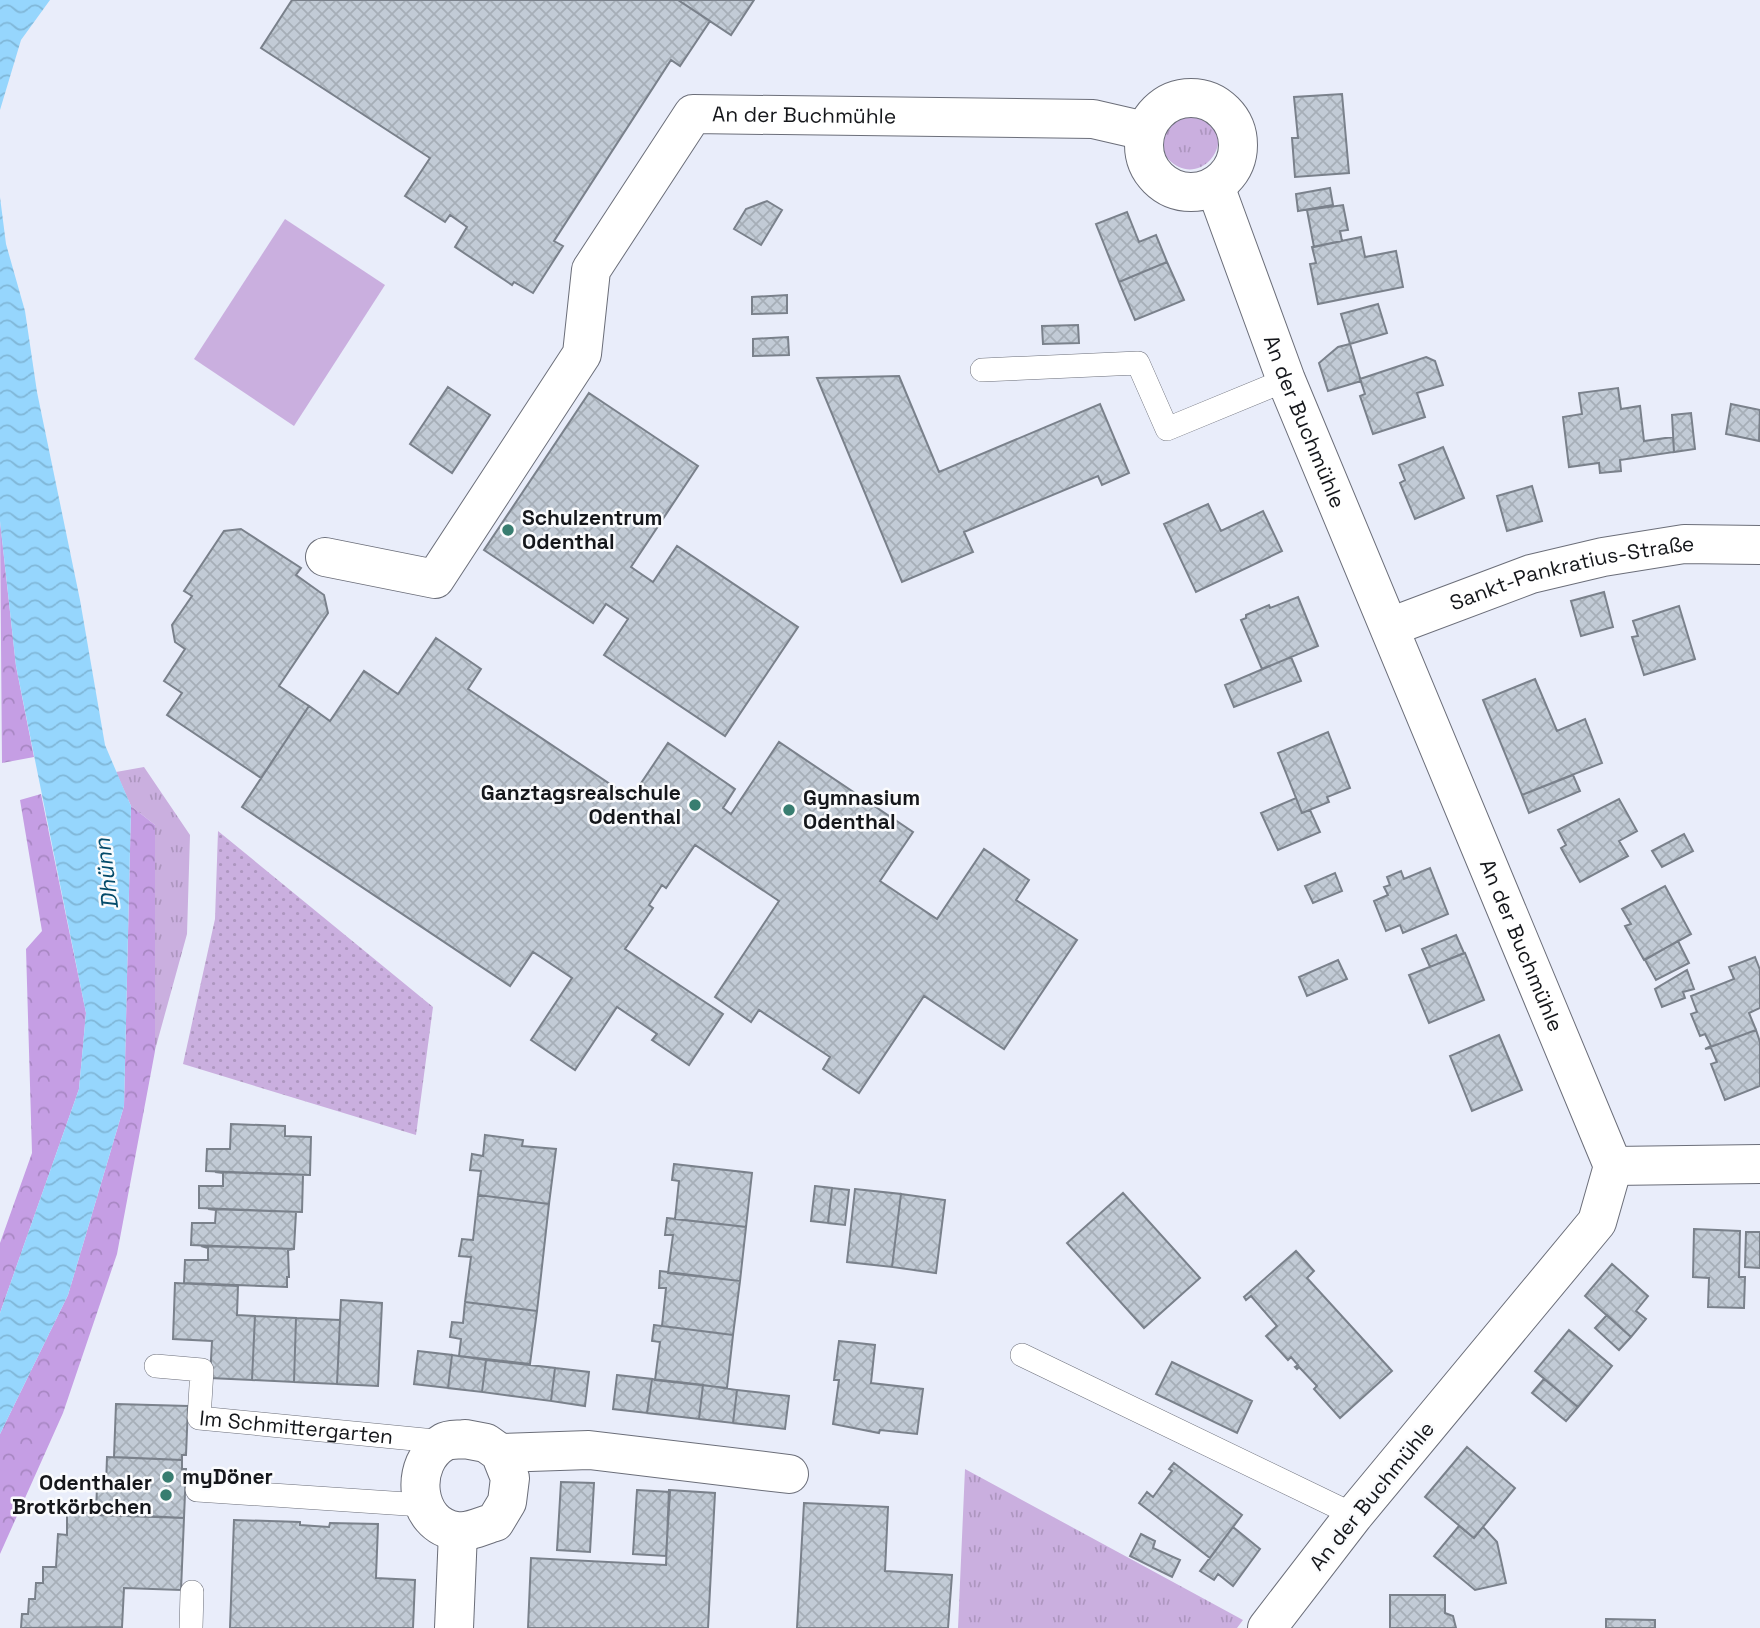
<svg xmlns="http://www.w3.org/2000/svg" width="1760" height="1628" viewBox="0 0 1760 1628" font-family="'Space Grotesk',sans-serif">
<defs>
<pattern id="grass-tufts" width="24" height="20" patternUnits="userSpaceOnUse" patternTransform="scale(1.75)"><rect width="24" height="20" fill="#caafdf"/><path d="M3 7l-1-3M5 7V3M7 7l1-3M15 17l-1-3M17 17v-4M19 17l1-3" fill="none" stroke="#ad96bf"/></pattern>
<pattern id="forest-crowns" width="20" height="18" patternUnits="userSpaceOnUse" patternTransform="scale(1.75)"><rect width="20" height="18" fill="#c59ee4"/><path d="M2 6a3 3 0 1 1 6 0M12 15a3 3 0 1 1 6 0" fill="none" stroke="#a887c3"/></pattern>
<pattern id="park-dots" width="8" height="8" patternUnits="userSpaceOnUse" patternTransform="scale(1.75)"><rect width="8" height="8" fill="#caafdf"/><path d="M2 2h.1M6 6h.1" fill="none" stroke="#ad96bf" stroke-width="1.8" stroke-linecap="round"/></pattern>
<pattern id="water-waves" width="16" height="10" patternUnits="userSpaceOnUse" patternTransform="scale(1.75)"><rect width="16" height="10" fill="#96d6fd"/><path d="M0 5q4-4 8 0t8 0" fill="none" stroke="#80b7d8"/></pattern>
<pattern id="building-cross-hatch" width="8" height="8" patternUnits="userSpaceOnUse" patternTransform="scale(1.75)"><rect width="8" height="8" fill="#c2cbd6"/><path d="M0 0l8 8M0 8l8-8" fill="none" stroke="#a6aeb7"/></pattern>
</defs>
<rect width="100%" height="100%" fill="#e9edfa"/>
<path fill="url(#grass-tufts)" d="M1181,116c9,0 19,-1 27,5 29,20 -9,70 -40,38 -11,-10 -7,-23 -2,-35z
M144,767l46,68 -3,99 -32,116v-225l-24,-19 -15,-34z
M965,1469l278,151 -6,8h-279z"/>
<path fill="url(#forest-crowns)" d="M0,521l16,145 18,91 -32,6z
M41,794l45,219 -7,76 -79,224v-70l32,-90 -6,-204 16,-18 -22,-131z
M131,806l24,19v226l-38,203 -54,159 -63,141v-120l68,-139 56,-189z"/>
<path fill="url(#park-dots)" d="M218,831l215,176 -17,128 -233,-71 32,-145z"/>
<path fill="#caafdf" d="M285,219l100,66 -91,141 -100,-67z"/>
<path fill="url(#water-waves)" d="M0,0h50l-29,40 -21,70z
M0,197l6,47 19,67 12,81 43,208 25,145 26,61 -7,300 -56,189 -68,139v-121l79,-224 7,-76 -70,-347 -16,-145z"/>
<path fill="url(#building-cross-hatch)" stroke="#7a818b" stroke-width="2" d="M292,0h386l32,21 -30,45 -9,-6 -117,181 9,5 -30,47 -19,-11 -2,3 -57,-38 12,-20 -17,-12 -5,7 -40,-26 25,-38 -169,-110z
M678,0h76l-23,35z
M1342,94l7,79 -54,4 -3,-39h6l-4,-41z
M1330,188l3,17 -35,6 -2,-17z
M767,201l15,9 -21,35 -27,-16 12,-20z
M1343,205l5,25 -8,1 2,10 -28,6 -7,-37z
M1127,212l12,30 17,-7 11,27 -48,20 -23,-58z
M1361,237l4,20 31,-6 7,36 -85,17 -8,-40 6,-1 -4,-16z
M1167,262l17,38 -49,20 -16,-38z
M787,295v18l-35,1v-17z
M1378,304l9,29 -37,11 -9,-30z
M1078,325l1,18 -36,1 -1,-18z
M788,337l1,18 -36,1v-17z
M1350,344l11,37 -33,10 -9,-28 19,-16z
M1426,357l9,4 8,24 -26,8 8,24 -52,17 -13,-38 5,-2 -5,-15z
M899,376l40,96 161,-68 29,69 -27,12 -4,-9 -134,56 9,20 -71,30 -85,-204z
M448,387l42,28 -38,58 -42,-29z
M1618,388l3,21 19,-3 4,35 29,-4 1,15 -54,8 1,11 -21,2 -1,-10 -30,4 -6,-50 19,-3 -3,-21z
M589,393l109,73 -67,101 22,15 24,-36 121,81 -73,109 -121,-81 24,-36 -22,-15 -13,19 -109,-73z
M1731,404l29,6 -1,31 -33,-7z
M1691,413l4,36 -21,3 -2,-37z
M1443,447l21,51 -49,21 -15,-36 5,-3 -6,-15z
M1532,486l10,35 -35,10 -10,-35z
M1208,504l13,27 42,-20 19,40 -86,41 -32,-68z
M241,529l60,39 -5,7 28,20 4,18 -49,73 30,20 -48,72 -94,-63 15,-22 -18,-12 21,-32 -10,-7 -3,-17 20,-29 -8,-5 40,-60z
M1604,592l9,35 -32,9 -10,-35z
M1298,597l20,49 -56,23 -21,-49 5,-2v-3l23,-10 1,3z
M1679,606l16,53 -51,16 -12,-38 6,-1 -5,-15z
M436,638l45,31 -13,20 163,109 37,-55 67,46 -12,19 8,6 48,-72 134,90 -33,49 57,38 47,-70 45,31 -13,20 61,40 -73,109 -80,-53 -65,97 -36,-24 7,-12 -71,-47 -8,12 -36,-25 64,-96 -84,-56 -29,43 -4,-3 -13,20 4,3 -28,41 98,65 -34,51 -37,-25 5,-6 -40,-27 -42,63 -44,-30 41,-62 -39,-26 -23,34 -268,-179 67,-101 21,15 34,-50 34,23z
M1291,657l10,24 -67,26 -9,-22z
M1535,679l22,52 28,-12 17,44 -80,32 -39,-95z
M1328,732l22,56 -23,9 2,5 -27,11 -24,-60z
M1573,775l7,16 -51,22 -7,-18z
M1296,798l6,15 8,-3 10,22 -42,18 -17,-37z
M1619,799l18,32 -18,10 9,15 -48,26 -19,-34 5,-3 -8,-15z
M1684,834l9,17 -31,16 -10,-16z
M1430,868l18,46 -45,19 -3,-8 -14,6 -12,-30 14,-6 -4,-8 6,-2 -3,-8 14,-6 3,8z
M1335,873l7,18 -29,12 -8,-17z
M1665,886l26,48 -47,26 -19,-34 6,-2 -9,-15z
M1456,935l8,18 -34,14 -8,-18z
M1678,941l11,22 -33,17 -11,-20z
M1465,953l19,47 -55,23 -20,-48z
M1755,957l5,13v38l-11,5 7,17 -51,19 6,-3 -6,-12 -5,2 -9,-22 6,-2 -6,-16 43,-17 -5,-12z
M1338,960l9,19 -40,17 -8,-19z
M1687,970l7,19 -11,3 2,6 -23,9 -7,-18z
M1756,1030l4,12v44l-35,14 -14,-36 6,-2 -6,-14 -6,1z
M1499,1035l23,55 -50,21 -22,-55z
M231,1124l54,2v10l26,1 -1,38 -104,-4 1,-22h23z
M485,1135l38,5 -1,6 34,3 -7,55 -71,-9 3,-24 -11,-1 2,-16 11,2z
M674,1164l78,9 -6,54 -71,-8 4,-38 -7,-1z
M215,1172l95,3h-7l-1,37 -103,-4v-22h24v-13z
M815,1186l17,2 -4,35 -17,-2z
M832,1188l17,2 -4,35 -17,-2z
M855,1189l46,5 -9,73 -45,-5z
M1123,1193l77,85 -56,50 -77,-85z
M901,1194l44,6 -9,73 -44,-6z
M478,1195l71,9 -12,107 -72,-9 6,-45 -12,-1 3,-17 11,1z
M208,1209l94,3h-6l-2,37 -103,-4 1,-22h23l1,-13z
M667,1218l79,9 -6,54 -72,-8 5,-38h-8z
M1694,1229l46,2 -1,46h6l-1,31 -36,-1 1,-29 -16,-1z
M1746,1232h14v36l-15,-1z
M201,1246l93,3 -6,1 1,27h-2v10l-103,-4 1,-23h23v-12z
M1296,1251l18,20 -7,7 85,93 -52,47 -26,-29 3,-3 -18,-19 -2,2 -2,-2 3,-2 -7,-8 -3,3 -22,-24 11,-10 -26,-30 -5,4 -2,-3z
M1612,1264l36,32 -12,15 10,8 -15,18 -46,-41z
M660,1271l80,10 -7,54 -71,-9 4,-38h-7z
M175,1283l63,3 -1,29 18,1 -3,64 -42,-2 2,-37 -39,-2z
M341,1300l41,3 -4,83 -41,-2z
M465,1302l72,9 -7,53 -71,-8 2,-17 -11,-2 2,-15 11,1z
M1607,1315l24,22 -12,13 -24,-22z
M255,1316l41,2 -2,64 -42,-2z
M296,1318l44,2 -3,64 -43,-2z
M654,1325l79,10 -6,53 -72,-8 5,-38 -8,-1z
M1569,1330l43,36 -34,41 -43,-36z
M839,1341l36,4 -4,38 52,6 -6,45 -37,-4 -1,3 -46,-9 6,-44h-5z
M418,1351l34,4 -4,33 -34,-4z
M452,1355l34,5 -4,32 -34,-4z
M486,1360l69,8 -4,33 -69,-9z
M1172,1362l80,39 -15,32 -81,-39z
M555,1368l34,4 -4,34 -34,-5z
M617,1375l35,4 -5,34 -34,-4z
M652,1379l51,6 -4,34 -52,-6z
M1544,1379l34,28 -12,14 -34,-28z
M703,1385l34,5 -4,33 -34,-4z
M737,1390l52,6 -4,33 -52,-6z
M116,1404l72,2 -2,49h-4v5l-68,-3z
M1467,1447l48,41 -41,50 -49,-41z
M107,1457l75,3v9h4l-2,49 -88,-3 1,-29h9z
M1174,1463l68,52 -32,43 -71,-55 8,-11 6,5 19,-26 -3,-2z
M561,1482l33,1 -4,69 -33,-2z
M637,1490l33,2 -4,64 -33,-2z
M669,1490l46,3 -7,135h-180l3,-70 135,7z
M804,1503l84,4 -3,64 67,4 -4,53h-151z
M67,1512l117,6 -3,72 -57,-2 -2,39 -101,1 1,-14h6l1,-15h6l1,-16h7v-16h13l2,-33 9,1z
M234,1520l66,2v3l29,2 1,-4 48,1 -2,54 39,2 -2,48h-183z
M1459,1526l15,12 9,-11 14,15 9,41 -31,7 -41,-34z
M1233,1527l27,22 -27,37 -15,-12 -4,6 -14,-9z
M1141,1534l14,7 -2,7 27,12 -8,17 -42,-21z
M1390,1595h55v18l8,3 3,12h-66z
M1606,1619l49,1v8h-49z"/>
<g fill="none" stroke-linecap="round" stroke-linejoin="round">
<defs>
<g id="service">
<path d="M982,370l156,-7 29,66 119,-49"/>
<path d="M1022,1355l332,160"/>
<path id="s1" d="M156,1366l46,4 -3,48 246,24"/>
<path d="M197,1490l225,15"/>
<path d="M191,1628l1,-36"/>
</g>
<g id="minor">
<circle cx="1191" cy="145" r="47"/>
<path id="s2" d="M1215,186l71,194 327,786 -16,56 -243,293 -87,113"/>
<path id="s3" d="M325,557l110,22 147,-225 9,-84 102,-156 400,5 52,12"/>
<path id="s4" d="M1390,627l141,-53 72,-17 81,-13 76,1"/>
<path d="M1613,1166l147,-2"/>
<path d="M465,1439l21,4 14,10 10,25 -3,24 -12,20c-11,3 -27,11 -38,9 -43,-5 -49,-69 -13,-89 5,-3 15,-2 21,-3z"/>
<path d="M500,1453l89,-3 200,24"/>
<path d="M454,1628l4,-96"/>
</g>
</defs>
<use href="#service" stroke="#6b6e79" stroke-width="24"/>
<use href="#minor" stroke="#6b6e79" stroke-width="40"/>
<use href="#service" stroke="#fff" stroke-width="23"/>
<use href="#minor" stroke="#fff" stroke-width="38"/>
</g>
<g fill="#387d70" stroke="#fafbfd" stroke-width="2.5">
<circle cx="508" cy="530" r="7"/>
<circle cx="695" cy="805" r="7"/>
<circle cx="789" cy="810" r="7"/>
<circle cx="168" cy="1477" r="7"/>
<circle cx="166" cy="1495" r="7"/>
</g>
<g text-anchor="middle" stroke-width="5" stroke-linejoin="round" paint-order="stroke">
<g font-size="21" fill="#15171b" stroke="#fafbfd">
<text dy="7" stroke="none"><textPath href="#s3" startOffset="763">An der Buchmühle</textPath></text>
<text dy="7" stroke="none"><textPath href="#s2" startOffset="252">An der Buchmühle</textPath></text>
<text dy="7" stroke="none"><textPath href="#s4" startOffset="191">Sankt-Pankratius-Straße</textPath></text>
<text dy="7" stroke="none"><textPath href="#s2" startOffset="819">An der Buchmühle</textPath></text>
<text dy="7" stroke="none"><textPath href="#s1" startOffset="192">Im Schmittergarten</textPath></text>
<text transform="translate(1372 1496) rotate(-51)" y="7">An der Buchmühle</text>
</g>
<g font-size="21" font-weight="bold" fill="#15171b" stroke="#fafbfd" text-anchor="start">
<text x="522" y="525">Schulzentrum<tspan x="522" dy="24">Odenthal</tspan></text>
<text x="681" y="800" text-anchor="end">Ganztagsrealschule<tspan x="681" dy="24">Odenthal</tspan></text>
<text x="803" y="805">Gymnasium<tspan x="803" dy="24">Odenthal</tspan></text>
<text x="182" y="1484">myDöner</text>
<text x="152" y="1490" text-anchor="end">Odenthaler<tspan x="152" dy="24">Brotkörbchen</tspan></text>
</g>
<g font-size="23" font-style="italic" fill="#044b6a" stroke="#fafbfd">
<text transform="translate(106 874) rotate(-97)" y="8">Dhünn</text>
</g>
</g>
</svg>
